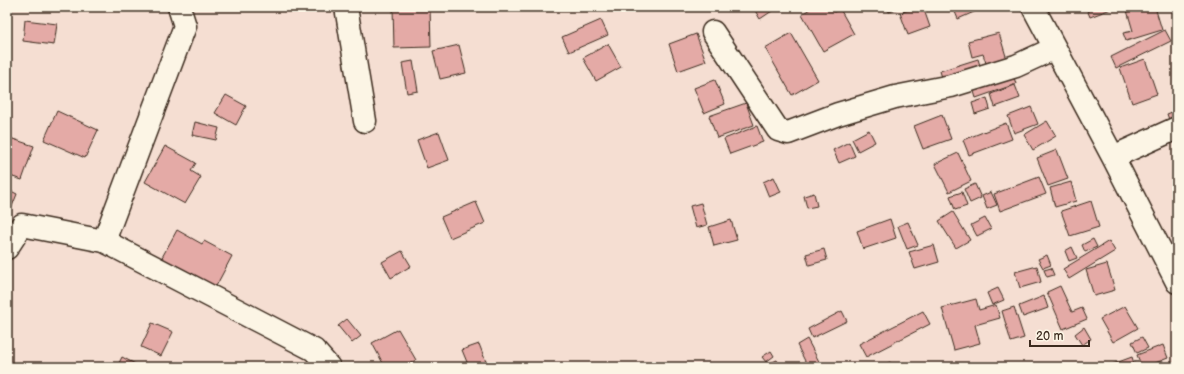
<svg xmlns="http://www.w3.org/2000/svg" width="1184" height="374" viewBox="0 0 1184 374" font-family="'Balsamiq Sans',sans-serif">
<rect width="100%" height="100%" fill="#f5ded2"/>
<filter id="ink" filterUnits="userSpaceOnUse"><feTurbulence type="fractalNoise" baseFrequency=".025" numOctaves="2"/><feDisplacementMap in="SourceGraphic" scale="8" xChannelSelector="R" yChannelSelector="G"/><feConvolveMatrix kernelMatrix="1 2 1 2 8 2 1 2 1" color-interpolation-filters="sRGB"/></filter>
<g filter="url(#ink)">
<path fill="#e4aaa6" stroke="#3b2a1e" d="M393,7h37l1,40 -37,1z
M753,7h25l-18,12z
M813,7h18l3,5 6,-3 14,25 -31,17 -21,-37z
M887,7h14l-12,5z
M917,7h6l7,20 -22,8 -8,-22z
M953,7h30v1l-25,11z
M1086,7h30l-26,10z
M1126,7h29l7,23 -36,11 -3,-8 10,-2z
M25,20l32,4 -3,21 -31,-4z
M601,20l7,15 -39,17 -7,-15z
M1165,30l6,11 -55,27 -5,-11z
M791,33l27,47 -26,15 -27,-47z
M999,33l9,30 -20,6 -5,-15 -11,3 -4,-16z
M696,34l10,27 -28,10 -9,-27z
M608,44l13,23 -25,14 -13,-23z
M459,45l7,28 -26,6 -7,-28z
M978,59l3,10 -38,12 -3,-10z
M1145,59l12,35 -25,9 -12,-35z
M413,61l5,30 -11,2 -5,-30z
M1012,71l4,13 -40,14 -4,-13z
M715,80l10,24 -21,9 -10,-25z
M1015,85l5,13 -25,9 -4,-13z
M226,95l20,11 -10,19 -21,-12z
M987,98l3,11 -15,5 -3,-11z
M746,103l8,22 -37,13 -8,-22z
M1031,107l7,17 -24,9 -6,-17z
M1177,110v13l-6,2 -4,-11z
M57,111l41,19 -13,28 -41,-18z
M942,115l9,24 -28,10 -9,-23z
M1047,121l9,15 -23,14 -9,-15z
M195,122l24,6 -3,12 -24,-5z
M1006,123l6,16 -43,16 -6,-15z
M757,126l6,16 -33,12 -6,-15z
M869,130l6,12 -17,9 -6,-12z
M439,132l10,28 -22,8 -10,-28z
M7,137l27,9 -12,34 -15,-5z
M849,142l6,14 -16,7 -6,-13z
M165,146l31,17 -5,8 10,6 -16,27 -40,-22z
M1057,150l11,29 -20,7 -11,-28z
M958,153l13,28 -22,11 -14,-28z
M774,177l7,15 -12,5 -6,-15z
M1039,177l7,17 -46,17 -6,-17z
M1071,182l5,19 -21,6 -5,-19z
M975,184l6,14 -11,5 -6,-14z
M7,189l10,5 -6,15 -4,-2z
M962,192l5,14 -12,4 -5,-14z
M991,192l6,13 -10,4 -5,-13z
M814,193l3,13 -10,2 -3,-12z
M1091,201l8,26 -29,9 -9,-25z
M476,202l9,21 -35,15 -9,-21z
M701,203l6,22 -11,3 -6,-22z
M953,212l17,28 -14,8 -17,-27z
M985,218l6,11 -14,7 -6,-11z
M890,219l6,19 -33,11 -6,-18z
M731,220l6,20 -23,6 -5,-19z
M908,222l10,23 -11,4 -9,-23z
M177,230l25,14 2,-3 28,15 -18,34 -54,-29z
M1093,239l4,8 -12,5 -3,-7z
M1109,241l6,10 -46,28 -6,-10z
M934,245l5,17 -24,7 -6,-17z
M1072,247l5,11 -8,3 -4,-10z
M824,249l3,11 -18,5 -3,-11z
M402,251l9,15 -20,12 -9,-16z
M1047,255l4,10 -8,3 -5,-9z
M1107,264l8,26 -21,6 -8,-26z
M1037,266l4,16 -21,6 -5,-16z
M1051,268l3,7 -7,2 -3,-7z
M1060,286l12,26 10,-4 5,11 -24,10 -16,-37z
M998,288l6,12 -12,5 -5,-12z
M1044,296l4,12 -25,9 -4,-11z
M976,299l3,11 17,-5 4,13 -25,7 5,18 -26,7 -12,-42z
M1125,306l13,22 -25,14 -13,-23z
M1014,307l10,31 -13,4 -9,-31z
M842,311l5,10 -35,17 -4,-9z
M923,311l7,13 -64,33 -7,-13z
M347,319l14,17 -9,7 -14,-17z
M152,323l21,9 -12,24 -20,-9z
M1084,327l7,12 -9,6 -7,-11z
M398,329l18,31 -13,7h-18l-13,-24z
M1142,337l6,11 -11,5 -5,-11z
M807,339l15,28h-14l-11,-22z
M479,344l9,23h-19l-7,-17z
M1163,345l5,13 -23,9h-3l-5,-12z
M771,351l3,5 -8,6 -4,-5z
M122,357l19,10h-24z
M1132,357l3,10h-20l-2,-3z
M777,360l3,7h-10l-2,-3z
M890,362l3,5h-13z"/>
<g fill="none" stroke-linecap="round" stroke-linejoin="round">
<defs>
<path id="minor" d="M179,7l6,19 -81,215 210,109 15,17
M346,7l19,114
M1033,7l80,150 64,125
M713,32l65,98 10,3 50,-19 57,-17 56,-11 65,-20 39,-18
M1113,157l64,-29
M7,248l15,-23 82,16"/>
</defs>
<use href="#minor" stroke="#3b2a1e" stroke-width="25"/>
<use href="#minor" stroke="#fcf5e5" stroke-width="22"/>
</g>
</g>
<rect width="1184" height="374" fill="none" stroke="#fcf5e5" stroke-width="24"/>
<rect x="12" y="12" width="1160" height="350" fill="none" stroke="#3b2a1e" stroke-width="1.5" filter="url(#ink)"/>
<path d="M1030 340v6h59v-6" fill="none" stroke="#3b2a1e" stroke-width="2"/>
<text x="1036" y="340" font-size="12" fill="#3b2a1e" stroke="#fcf5e5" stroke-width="3" paint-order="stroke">20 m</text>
</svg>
